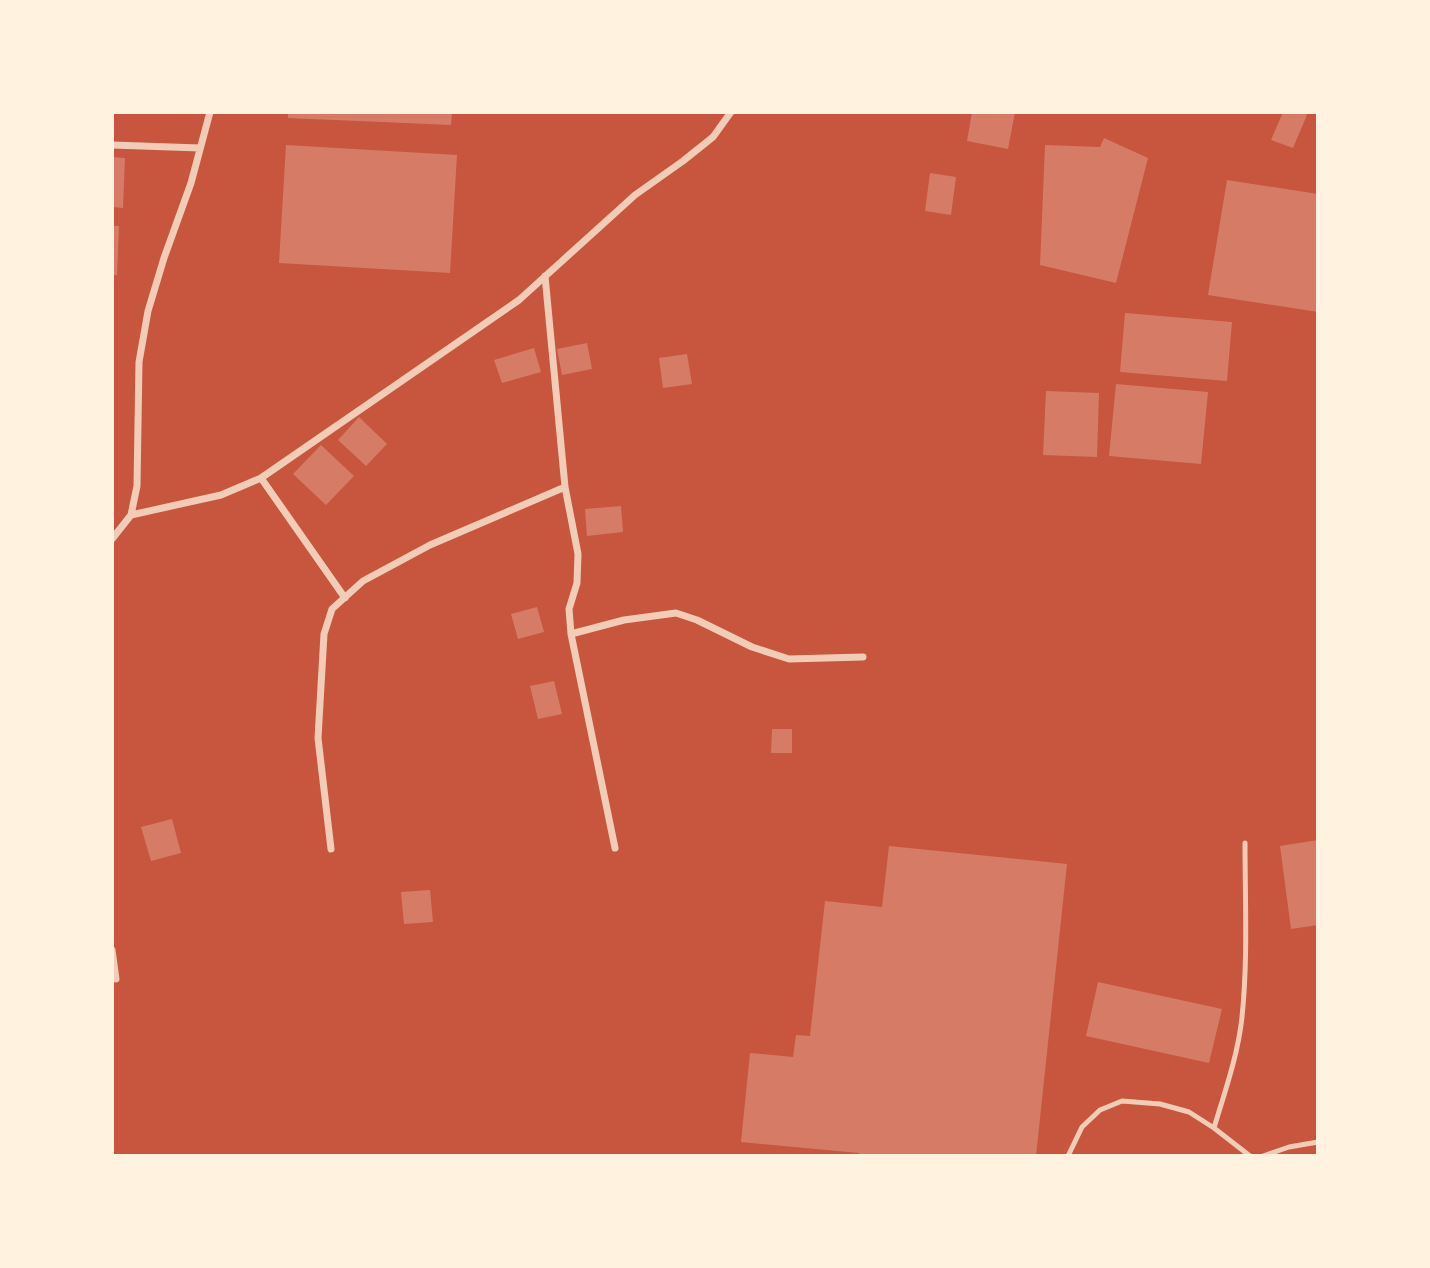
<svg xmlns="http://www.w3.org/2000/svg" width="1430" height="1268" viewBox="0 0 1430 1268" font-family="'Exo 2',sans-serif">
<rect width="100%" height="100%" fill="#c8553d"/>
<path fill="#d67c66" d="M288,112h164l-1,13 -163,-7z
M972,112h43l-7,37 -41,-8z
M1283,112h18l6,3 -14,33 -22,-8z
M1104,138l44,20 -32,125 -76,-18 5,-120 55,2z
M286,145l171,10 -7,118 -171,-10z
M112,157l13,1 -2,50 -11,-1z
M930,173l26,4 -5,38 -26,-4z
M1227,180l91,14v118l-110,-17z
M112,226h7l-2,49h-5z
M1125,313l107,9 -5,59 -107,-9z
M587,343l5,26 -30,6 -5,-26z
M534,348l7,24 -39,11 -8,-23z
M687,354l5,30 -29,4 -4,-30z
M1116,384l92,8 -7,72 -92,-8z
M1046,391l53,2 -2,64 -54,-2z
M359,417l28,27 -21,22 -28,-26z
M321,445l33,31 -28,29 -33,-31z
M621,506l2,26 -36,4 -2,-27z
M537,607l7,25 -26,7 -7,-25z
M554,681l8,33 -24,5 -8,-33z
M772,729h20v24h-21z
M172,819l9,34 -30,8 -10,-34z
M1318,840v85l-27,4 -11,-83z
M889,846l178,18 -31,292h-178l1,-3 -118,-11 9,-89 43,4 3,-22 14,1 15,-135 57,6z
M430,890l3,32 -29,2 -3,-32z
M1098,982l124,27 -13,54 -123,-27z"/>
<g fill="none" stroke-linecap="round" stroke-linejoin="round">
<path stroke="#f1ccb7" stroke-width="5" d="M1214,1128c11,-37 24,-73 28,-111 6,-58 3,-116 3,-174
M1068,1156l14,-29 18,-17 22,-9 38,3 29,8 25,16 36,28
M1263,1156l26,-9 29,-5"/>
<path stroke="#f1ccb7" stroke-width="7" d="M112,145l88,3
M545,276l20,211 13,67 -1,29 -8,26 2,25 44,214
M261,478l84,120
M131,515l90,-20 40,-17 258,-178 116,-105 48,-34 30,-24 18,-25
M112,539l19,-24 6,-29 2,-124 9,-51 16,-53 27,-75 19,-71
M571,634l53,-14 52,-7 21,7 55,27 37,12 74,-2
M331,849l-13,-111 6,-104 8,-25 31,-28 67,-36 135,-58
M112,950l4,29"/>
</g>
<rect width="1430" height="1268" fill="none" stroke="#fff3e0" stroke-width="228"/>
</svg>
